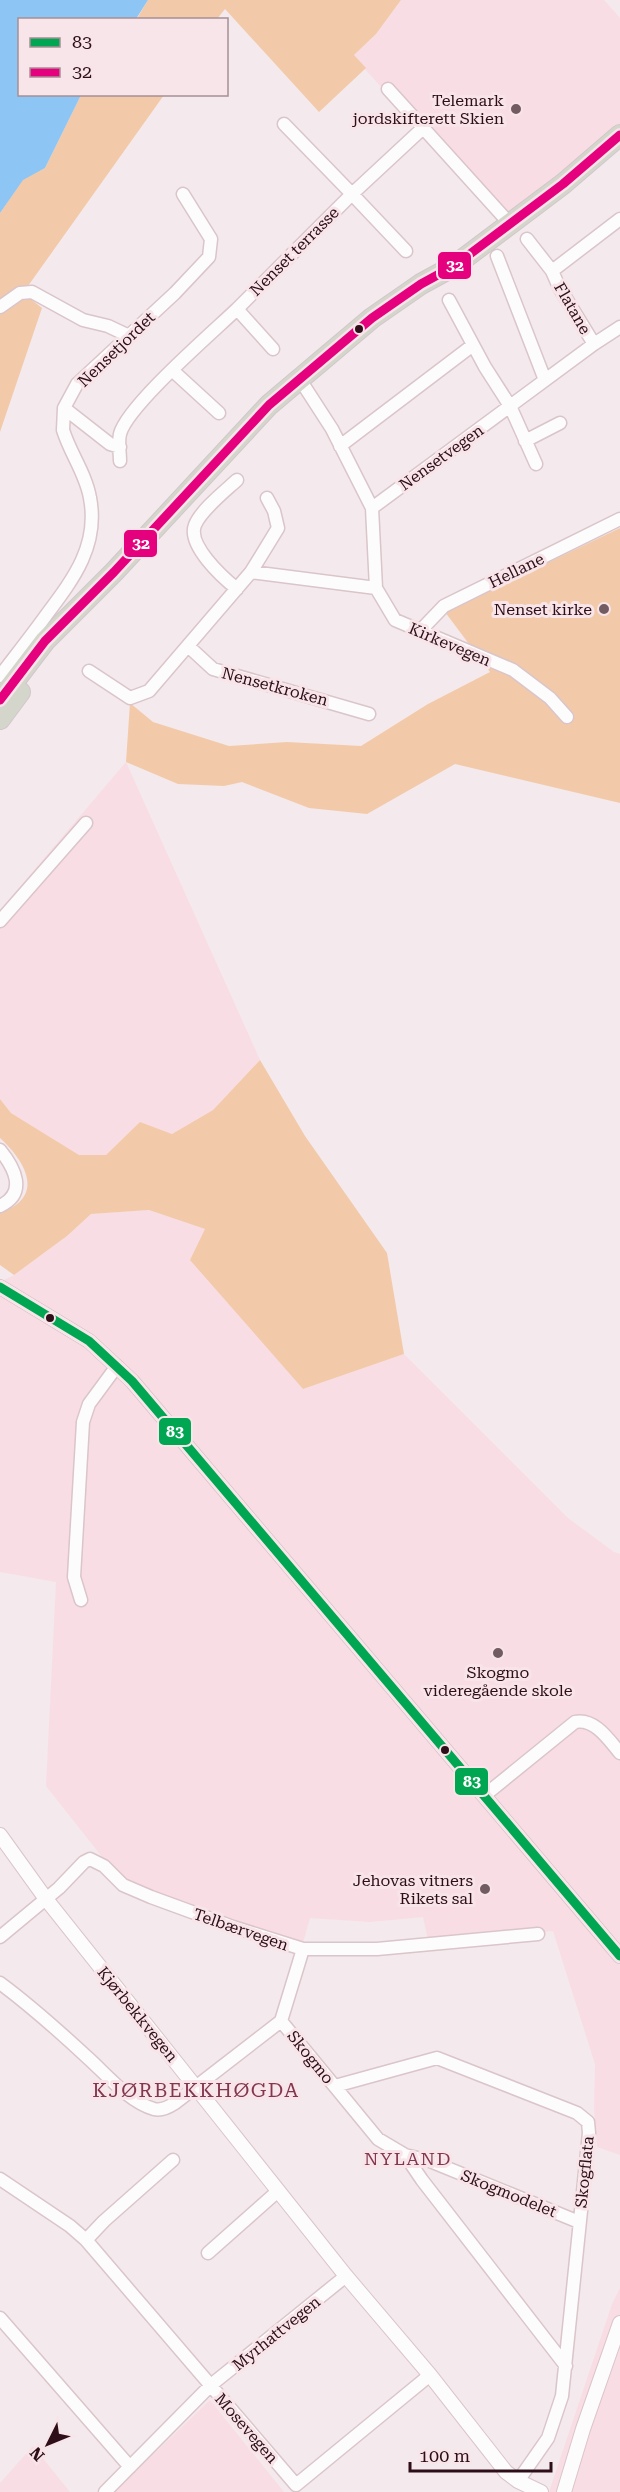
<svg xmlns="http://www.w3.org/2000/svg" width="620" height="2492" viewBox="0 0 620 2492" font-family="'Roboto Serif',serif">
<rect width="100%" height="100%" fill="#f4e9ec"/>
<path fill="#f9dde4" d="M401,0h203l16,18v108l-117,95 -150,-165 23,-22z
M126,762l134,298 -47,50 -41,24 -32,-11 -34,32h-27l-68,-42 -11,-14v-189z
M149,1210l56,19 98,160 101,-35 164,164 46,34 6,2v601l-23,-8 -3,-39 1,-44 -42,-133 -125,9 -5,-23 -53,5 -60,-4 -7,25 -85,-25 -92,-39 -16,-12 -64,-81 10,-204 -56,-10v-290l14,-7 53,-39 24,-22z
M620,2288v204h-71l63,-188z
M210,2400l74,92h-170z
M33,2446l37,46h-70v-9z"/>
<path fill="#f2caa9" d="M148,0h253l-25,34 -22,21 12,13 -47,44 -94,-103 -8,10 -81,1z
M81,95h83l-141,198 19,15 -42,124v-219l23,-34 22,-11z
M620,528v275l-165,-39 -88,50 -58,-6 -67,-26 -18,4 -46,-2 -52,-22 4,-59 23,19 76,24 58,-4 74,4 67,-42 62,-32 -45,-60z
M260,1060l45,76 82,117 17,101 -101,35 -113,-129 15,-31 -56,-19 -58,4 -24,22 -53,39 -14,-10v-52c46,-16 26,-51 0,-75v-39l11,14 68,42h27l34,-33 32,12 41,-24z"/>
<path fill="#8dc5f4" d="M0,0h148l-12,19 -116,1v74l61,1 -36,73 -22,12 -23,33z"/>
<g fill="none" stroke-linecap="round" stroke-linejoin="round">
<defs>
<path id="minor" d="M388,89l122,135
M284,124l68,70 71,-66
M527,239l25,32 7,16 35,57
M497,256l48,124
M552,271l68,-52
M449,300l36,67 25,39 26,58
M0,307l20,-14 12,-1 51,28 25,6 21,10
M273,349l-36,-40 115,-115 54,57
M172,370l47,43
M299,378l33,51 40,79 4,80 19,32 118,50 37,28 17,19
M64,408l46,36 10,3
M525,441l35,-18
M340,446l133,-101
M120,461c0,-8 -2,-19 0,-27 7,-28 93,-102 117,-125
M372,508l222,-164 26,-17
M251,572l27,-44 -4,-17 -7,-13
M237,589c-15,-12 -50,-44 -42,-64 6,-15 30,-34 42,-45
M420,631l24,-25 176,-87
M188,646l25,23 156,45
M89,671l41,27 19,-7 102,-119 125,16
M0,676c16,-21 32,-41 47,-62 27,-36 52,-69 43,-116 -4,-24 -20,-45 -27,-68l1,-22 13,-24 98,-91 34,-36 2,-18 -28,-45
M0,921l86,-98
M0,1150c14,17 28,43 0,56
M81,1600l-7,-23 9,-155 6,-18 28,-38
M485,1795l90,-73c20,-4 34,18 45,31
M0,1937l59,-49 25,-26 6,-3 14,7 19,19 28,12 82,30 70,22h74l161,-15
M0,1983c31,23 60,49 88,75 19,17 41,44 66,51 8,2 15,-2 21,-6l106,-82 97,118 27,16 17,25 144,186
M281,2021l22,-72
M335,2086l102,-28 140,55 11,9 1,11 -27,263 -14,42 -30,43
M405,2155l25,6 149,61
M0,2179l70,47 16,14 210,245 134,-110
M86,2240l18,-19 69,-61
M208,2253l70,-62
M0,2318l130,149
M105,2492l106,-107 135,-109"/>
<path id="tertiary" d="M0,1287l89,54 43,40 488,575
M0,1835l46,64 300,377 84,99 76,97 12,9 23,11
M564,2492l19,-63 37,-106"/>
<path id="trunk" d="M0,700l45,-59 69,-69 155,-167 103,-87 49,-34 33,-18 109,-82 57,-49
M0,719l20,-27"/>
</defs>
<use href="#minor" stroke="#dac5ca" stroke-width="15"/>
<use href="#tertiary" stroke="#dac5ca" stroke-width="16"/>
<use href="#trunk" stroke="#d1c7ca" stroke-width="22"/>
<use href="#minor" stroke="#fdfcfc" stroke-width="12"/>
<use href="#tertiary" stroke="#fdfcfc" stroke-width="14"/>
<use href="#trunk" stroke="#d4d6cc" stroke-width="20"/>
<defs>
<path id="bus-1" d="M0,1287l89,54 43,40 488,575"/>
<path id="bus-2" d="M0,700l45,-59 69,-69 155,-167 103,-87 49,-34 33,-18 109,-82 57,-49"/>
</defs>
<use href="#bus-1" stroke="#f8e5e9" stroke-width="14"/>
<use href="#bus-2" stroke="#f8e5e9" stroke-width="14"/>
<use href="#bus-1" stroke="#00a651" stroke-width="9"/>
<use href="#bus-2" stroke="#e5007d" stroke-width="9"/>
</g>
<g fill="#735b62" stroke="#f8e5e9" stroke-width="2">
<circle cx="516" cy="109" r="6"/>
<circle cx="604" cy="609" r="6"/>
<circle cx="498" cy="1653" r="6"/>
<circle cx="485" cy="1889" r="6"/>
</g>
<g fill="#2e0e18" stroke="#f8e5e9" stroke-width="2">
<circle cx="359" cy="329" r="5"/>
<circle cx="50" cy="1318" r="5"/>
<circle cx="445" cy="1750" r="5"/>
</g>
<g text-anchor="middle" stroke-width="6" stroke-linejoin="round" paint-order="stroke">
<g font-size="16" fill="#2e0e18" stroke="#f8e5e9" text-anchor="end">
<text x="504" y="106">Telemark<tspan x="504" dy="18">jordskifterett Skien</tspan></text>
<text x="592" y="615">Nenset kirke</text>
<text x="498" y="1678" text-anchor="middle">Skogmo<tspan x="498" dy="18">videregående skole</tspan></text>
<text x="473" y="1886">Jehovas vitners<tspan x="473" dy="18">Rikets sal</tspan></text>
</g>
<g font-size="16" fill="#2e0e18" stroke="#f8e5e9">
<text transform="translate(294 251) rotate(-45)" y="6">Nenset terrasse</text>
<text transform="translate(573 308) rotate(60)" y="6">Flatane</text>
<text transform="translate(116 349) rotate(-44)" y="6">Nensetjordet</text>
<text transform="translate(441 457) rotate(-36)" y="6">Nensetvegen</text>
<text transform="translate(516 570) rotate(-26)" y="6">Hellane</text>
<text transform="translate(450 644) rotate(23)" y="6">Kirkevegen</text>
<text transform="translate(275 686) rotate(15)" y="6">Nensetkroken</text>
<text transform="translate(241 1929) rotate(19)" y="6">Telbærvegen</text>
<text transform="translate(138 2014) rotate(51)" y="6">Kjørbekkvegen</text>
<text transform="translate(311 2057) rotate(51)" y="6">Skogmo</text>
<text transform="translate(584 2172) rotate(-84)" y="6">Skogflata</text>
<text transform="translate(509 2193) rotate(22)" y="6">Skogmodelet</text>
<text transform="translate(276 2333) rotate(-39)" y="6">Myrhattvegen</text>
<text transform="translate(247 2428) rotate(49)" y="6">Mosevegen</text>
</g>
<g font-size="18" letter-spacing="1.5" fill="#83374e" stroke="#f8e5e9">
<text x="408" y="2165">NYLAND</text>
</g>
<g font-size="20" letter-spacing="1.5" fill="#83374e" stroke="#f8e5e9">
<text x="196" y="2097">KJØRBEKKHØGDA</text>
</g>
</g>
<g stroke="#f8e5e9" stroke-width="2">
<rect x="437" y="251" width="35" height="29" rx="6" fill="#e5007d"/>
<rect x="123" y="529" width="35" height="29" rx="6" fill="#e5007d"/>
<rect x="158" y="1417" width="34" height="29" rx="6" fill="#00a651"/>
<rect x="454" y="1767" width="35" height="29" rx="6" fill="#00a651"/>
</g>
<g font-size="16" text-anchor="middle" font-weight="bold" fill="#fff">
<text x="455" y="271">32</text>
<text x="141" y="549">32</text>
<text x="175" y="1437">83</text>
<text x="472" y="1787">83</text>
</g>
<rect x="18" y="18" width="210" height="78" fill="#f8e5e9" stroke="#a78f95" stroke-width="1.5"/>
<rect x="30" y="38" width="30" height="9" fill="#00a651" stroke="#a78f95" stroke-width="1.5"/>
<text x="72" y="48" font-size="18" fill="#2e0e18">83</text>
<rect x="30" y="68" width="30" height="9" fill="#e5007d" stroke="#a78f95" stroke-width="1.5"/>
<text x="72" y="78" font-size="18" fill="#2e0e18">32</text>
<g transform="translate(48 2444) rotate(227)" stroke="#f8e5e9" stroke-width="4.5" paint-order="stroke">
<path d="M0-4.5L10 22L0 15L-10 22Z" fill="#2e0e18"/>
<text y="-9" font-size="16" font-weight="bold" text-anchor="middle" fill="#2e0e18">N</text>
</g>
<path d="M410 2462v9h141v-9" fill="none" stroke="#2e0e18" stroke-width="3"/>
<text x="419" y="2462" font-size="18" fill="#2e0e18" stroke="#f8e5e9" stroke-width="4.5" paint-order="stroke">100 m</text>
</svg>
